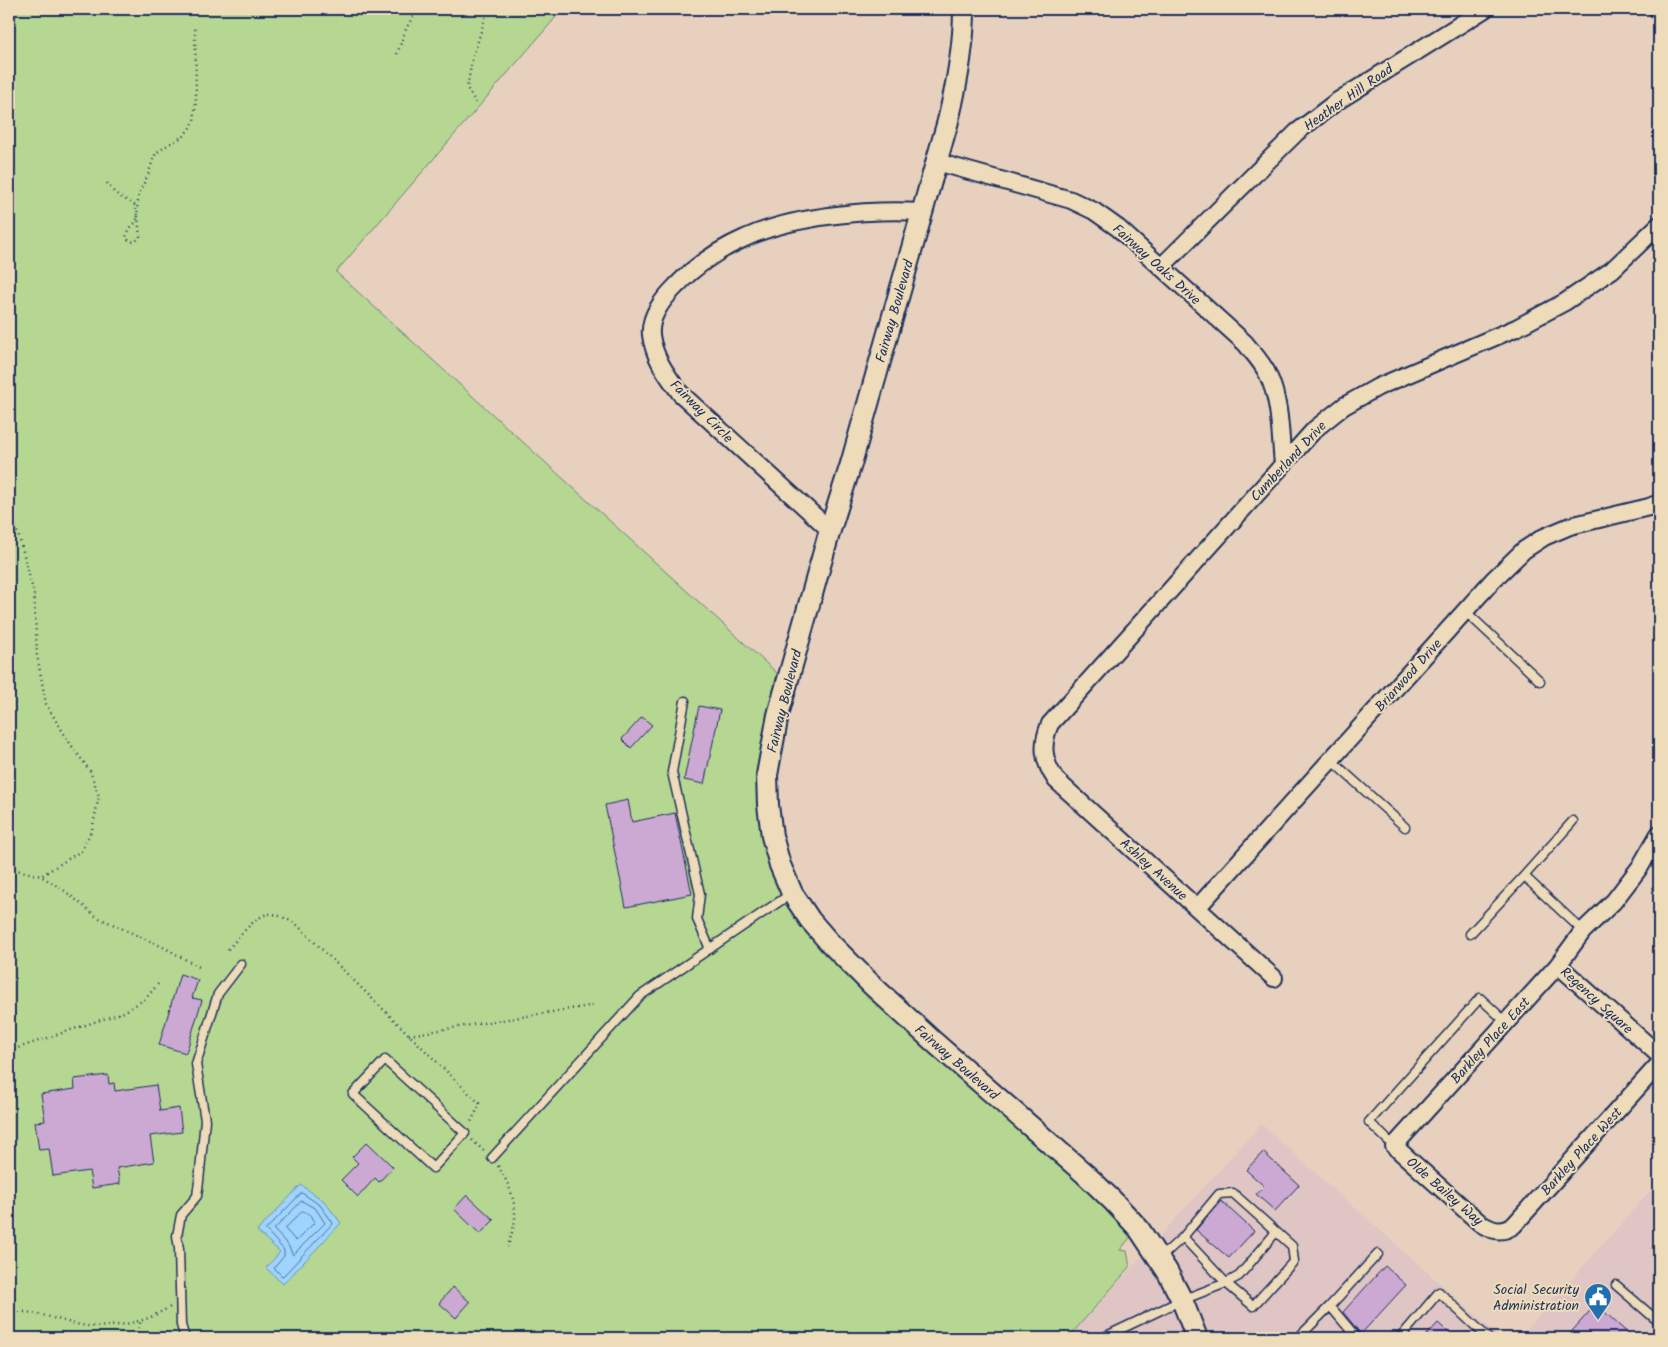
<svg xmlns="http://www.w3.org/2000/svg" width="1668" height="1347" viewBox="0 0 1668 1347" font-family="Kalam,sans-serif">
<rect width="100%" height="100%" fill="#e7d1be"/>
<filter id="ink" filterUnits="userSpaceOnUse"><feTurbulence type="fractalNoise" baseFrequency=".02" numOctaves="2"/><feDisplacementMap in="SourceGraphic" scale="10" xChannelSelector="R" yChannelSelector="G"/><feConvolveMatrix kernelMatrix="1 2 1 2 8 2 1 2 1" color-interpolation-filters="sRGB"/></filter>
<g filter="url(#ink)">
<path fill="#dfc5c4" d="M1261,1124l240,214h-433z
M1659,1181v157h-140z"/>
<path fill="#b5d791" stroke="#688378" d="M9,9h554l-227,263 441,401 -15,71 -5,37 4,47 16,59 24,40 43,43 245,219 44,45 -13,16 7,1 3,16 -62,71h-1059z"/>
<path fill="#9ed4fd" stroke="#6a92bd" d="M301,1185l23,16 17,22 -58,61 -17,-16 14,-16 -23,-21z"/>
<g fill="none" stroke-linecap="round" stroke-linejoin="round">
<path stroke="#4f719e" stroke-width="1" d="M302,1193l18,12 13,18 -49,52 -2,1 -8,-8 10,-12v-6l-18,-20z
M302,1201l14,8 9,14 -32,32 -5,-10 -14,-15z
M303,1211l8,4 4,7 -19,19 -11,-12z"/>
</g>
<path fill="#cba9d3" stroke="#1b2f5e" d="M699,706l21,4 -16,74 -20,-4z
M642,717l10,8 -21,23 -9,-9z
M628,800l4,22 43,-9 17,81 -66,13 -21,-102z
M180,974l18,6 -6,18 10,2 -16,53 -27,-8z
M108,1075l1,9 5,-1 1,8 41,-6 4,26 19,-3 3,24 -32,4 4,26 -37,6 3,16 -28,4 -3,-17 -36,5 -4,-27 -10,1 -4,-28 10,-1 -4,-27 34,-5 -1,-10z
M367,1142l26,25 -14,15 -4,-4 -17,19 -17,-17 17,-17 -6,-6z
M1263,1152l36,33 -24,26 -19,-17 8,-8 -18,-16z
M467,1195l27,25 -14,14 -26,-25z
M1221,1201l33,30 -25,27 -33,-28z
M1385,1266l21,19 -45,49 -18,-22z
M453,1287l17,15 -14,16 -17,-15z
M1596,1304l37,34h-67z
M1438,1323l17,15h-31z"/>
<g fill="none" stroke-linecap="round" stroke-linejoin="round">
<defs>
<path id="service" d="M1465,611l75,70
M685,701l-13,71 28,122 -3,25 13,30
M1331,760l74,67
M1524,876l59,55
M1470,934l54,-58 49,-55
M385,1060l80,73 -32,35 -80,-74z
M1394,1146l-25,-24 111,-124 26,24
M492,1158l148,-162 152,-103
M1183,1237l43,46 13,-7 37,-44
M1616,1285l43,37
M1330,1306l48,-52
M185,1338l-4,-13 -2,-76 -2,-13 4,-21 16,-19 2,-15 6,-61 -9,-56 22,-70 23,-30
M1102,1338l80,-38 44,-17 27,23 41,-45 -2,-15 -59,-53 -14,1 -36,43 -23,21
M1298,1338l32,-32 27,32
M1400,1338l39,-46 49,46"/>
<path id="minor" d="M1657,9l2,2
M937,162l134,38 23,11 24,17 127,115c8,10 18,20 23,32 13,27 12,60 15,89
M1161,267l136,-135 39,-30 149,-93
M830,530l-150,-137c-13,-18 -26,-35 -29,-58 -2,-19 12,-36 25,-49 19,-20 44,-37 69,-48 47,-22 124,-29 176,-26
M1659,834l-19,33 -26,34 -31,30 -25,34 -164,181 86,77c12,8 22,11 34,2l145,-161
M1197,908l296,-328 31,-30 20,-13 26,-11 79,-19 10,-4
M1558,965l101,90
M1274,978l-218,-198c-13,-19 -15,-35 -6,-56l265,-295 29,-23 34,-19 138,-59 49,-26 47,-32 47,-45"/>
<path id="tertiary" d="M964,9c0,38 -7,75 -16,112l-97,343 -21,66 -52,185 -11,60 1,30 4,31 8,29 12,28 18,27 19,22 45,45 60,55 151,132 28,27 26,28 28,42 15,29 15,38"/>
</defs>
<use href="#service" stroke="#1b2f5e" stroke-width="11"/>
<use href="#minor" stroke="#1b2f5e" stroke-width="20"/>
<use href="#tertiary" stroke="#1b2f5e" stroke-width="24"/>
<path stroke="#1b2f5e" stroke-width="2.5" stroke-dasharray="1 4" stroke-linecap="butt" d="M397,54l9,-25 11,-20
M476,103l-9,-15 5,-28 16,-51
M107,183c3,4 6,9 11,12 14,11 19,3 19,26l-7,7 -4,9 3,4 6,1 5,-5 -3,-28 2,-16 9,-18 5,-15 3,-7 13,-9 15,-8 10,-14 2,-24 -1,-73
M9,508l11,32 14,54 3,61 9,49 23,38 21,29 9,25 -7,34 -11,21 -40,25
M9,868l32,8 24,15 32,26 68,31 34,19
M228,949c9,-9 27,-34 41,-35 8,-1 18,6 26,9l185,181 -10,20
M409,1035l186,-30
M9,1051l115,-39 21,-13 14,-16
M472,1140l12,11
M498,1166c10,16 18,34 17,53 -1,9 -5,19 -7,28
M9,1312c27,-3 53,11 79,14 16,2 43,-2 58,-7 8,-3 16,-8 24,-12
M136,1338l5,-18"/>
<use href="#service" stroke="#eedbb9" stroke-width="8"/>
<use href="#minor" stroke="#eedbb9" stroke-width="16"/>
<use href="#tertiary" stroke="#eedbb9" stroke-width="20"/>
</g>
</g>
<defs>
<symbol id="civic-pin" viewBox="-11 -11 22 30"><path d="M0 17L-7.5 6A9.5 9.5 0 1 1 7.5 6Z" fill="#1f6fb2" stroke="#eedbb9"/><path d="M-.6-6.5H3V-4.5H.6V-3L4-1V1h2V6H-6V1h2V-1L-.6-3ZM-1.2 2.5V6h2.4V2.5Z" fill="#fff"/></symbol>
</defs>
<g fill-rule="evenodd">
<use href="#civic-pin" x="1582" y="1281" width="32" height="43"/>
</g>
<g text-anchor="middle" stroke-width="4" stroke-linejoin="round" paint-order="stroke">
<g font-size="14" fill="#1b2f5e" stroke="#eedbb9">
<text transform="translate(1348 97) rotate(-35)" y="5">Heather Hill Road</text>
<text transform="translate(1157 264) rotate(42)" y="5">Fairway Oaks Drive</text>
<text transform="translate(894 311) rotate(-74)" y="5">Fairway Boulevard</text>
<text transform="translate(702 411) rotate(45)" y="5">Fairway Circle</text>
<text transform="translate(1288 461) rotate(-47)" y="5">Cumberland Drive</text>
<text transform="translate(1408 675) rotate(-48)" y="5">Briarwood Drive</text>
<text transform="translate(784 701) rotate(-76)" y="5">Fairway Boulevard</text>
<text transform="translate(1154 869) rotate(42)" y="5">Ashley Avenue</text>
<text transform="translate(1597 1000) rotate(42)" y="5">Regency Square</text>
<text transform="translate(1490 1040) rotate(-48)" y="5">Barkley Place East</text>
<text transform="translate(957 1062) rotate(41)" y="5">Fairway Boulevard</text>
<text transform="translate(1581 1151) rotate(-48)" y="5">Barkley Place West</text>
<text transform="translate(1445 1191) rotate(41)" y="5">Olde Bailey Way</text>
</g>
<g font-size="14" fill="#1b2f5e" stroke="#eedbb9" text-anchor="end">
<text x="1579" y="1294">Social Security<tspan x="1579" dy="16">Administration</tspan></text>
</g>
</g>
<rect width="1668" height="1347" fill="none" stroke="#eedbb9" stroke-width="30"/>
<rect x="15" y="15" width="1638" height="1317" fill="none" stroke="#1b2f5e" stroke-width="2" filter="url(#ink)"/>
</svg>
